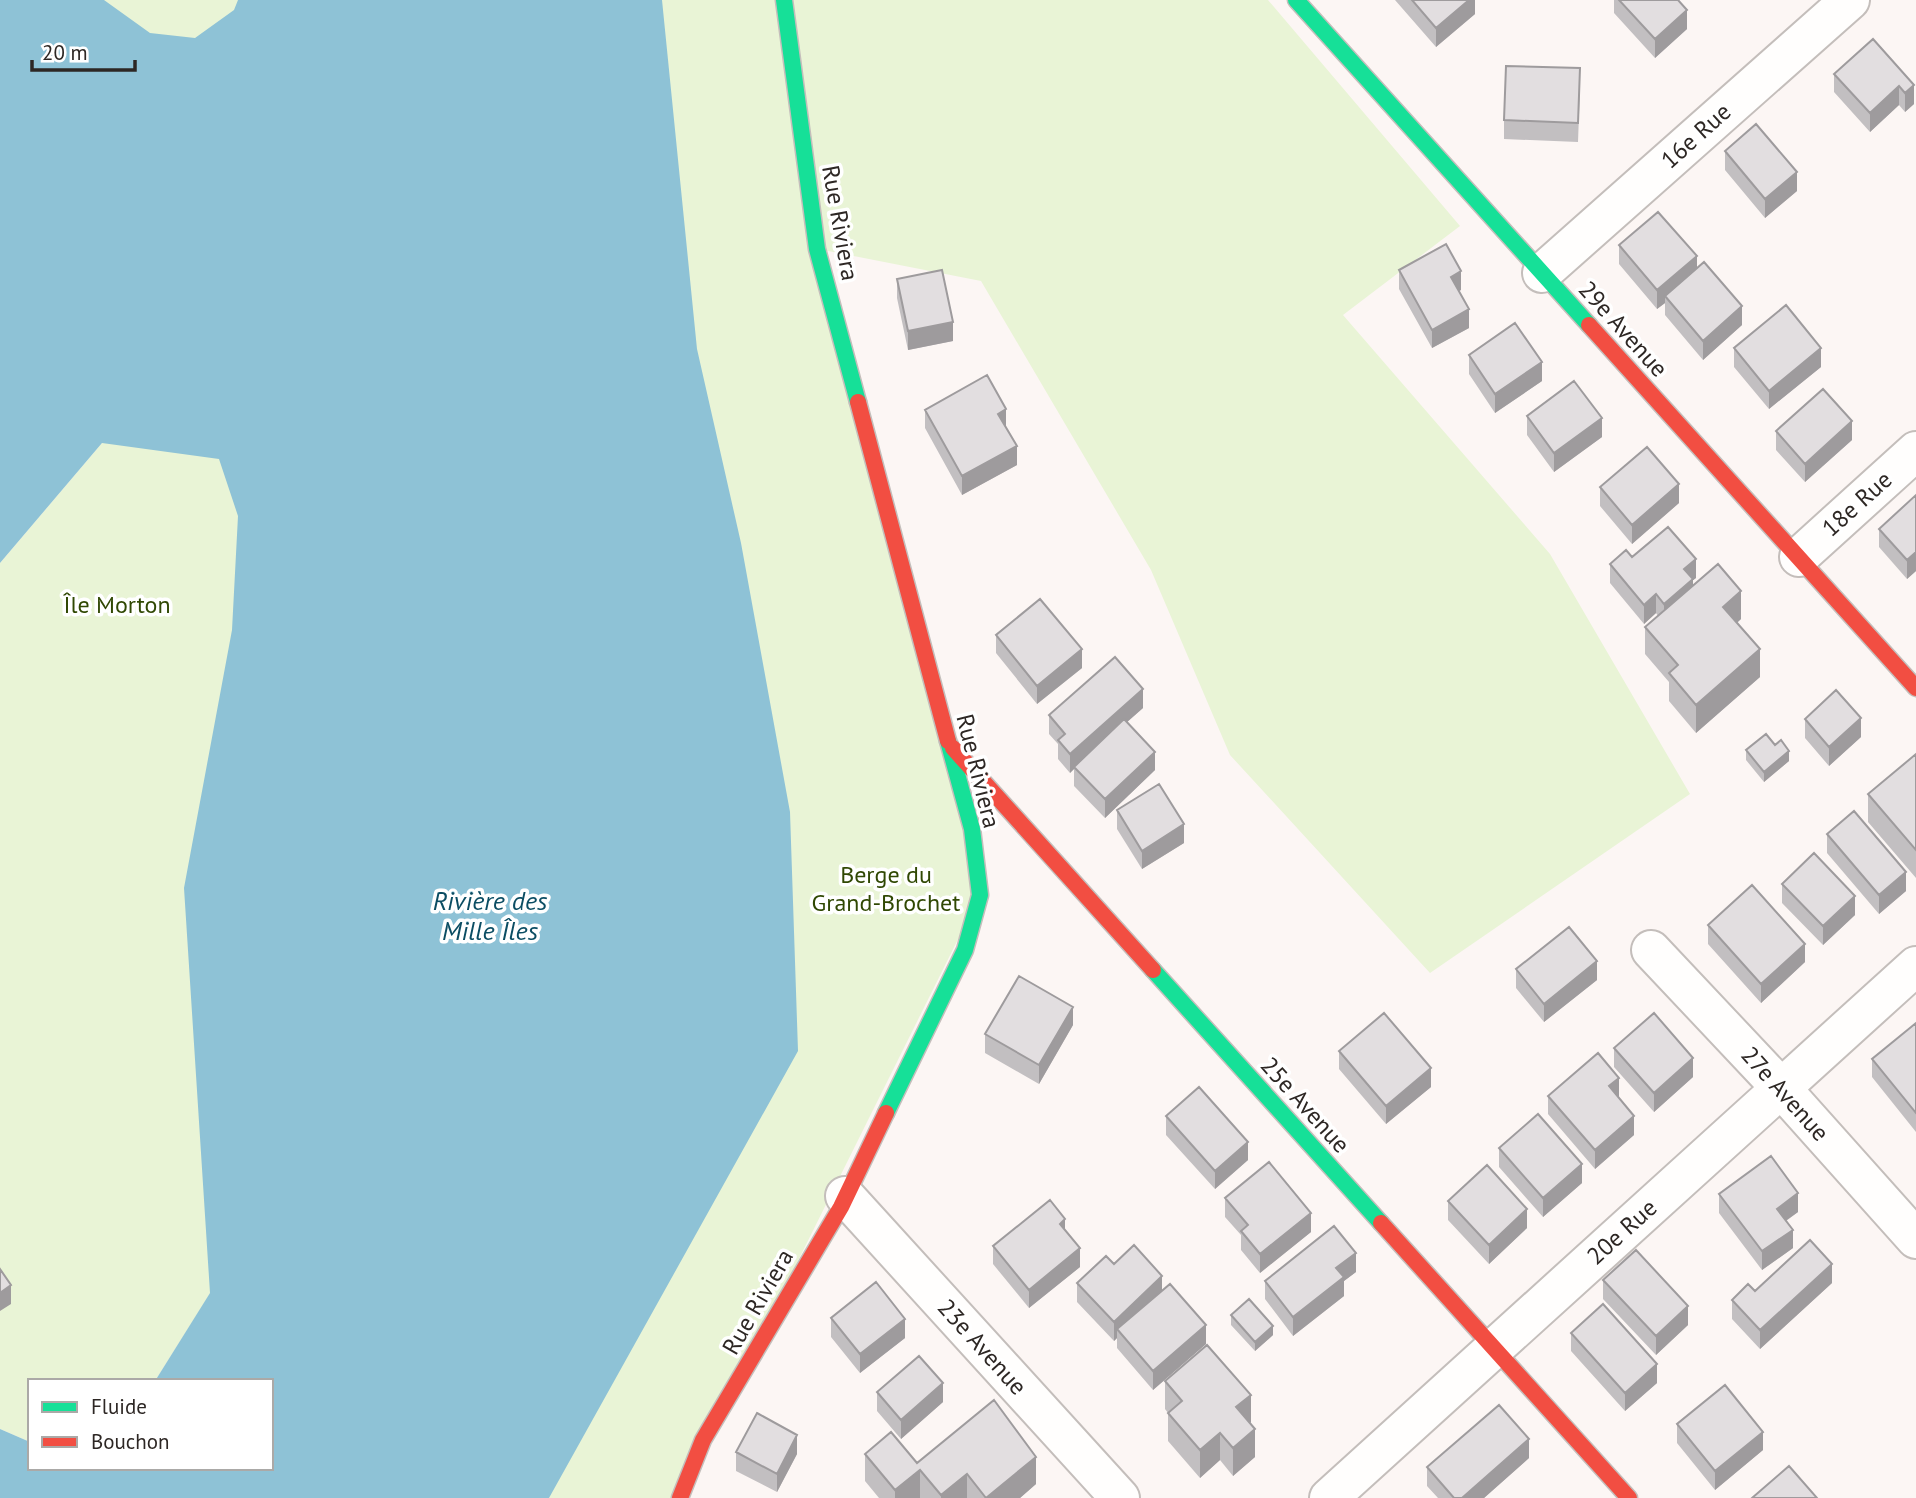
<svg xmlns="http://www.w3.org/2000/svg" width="1916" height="1498" viewBox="0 0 1916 1498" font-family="'PT Sans',sans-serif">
<rect width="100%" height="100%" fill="#fcf6f4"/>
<path fill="#e9f4d6" d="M90,0h1178l192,226 -117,89 207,239 140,240 -260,179 -200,-218 -79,-185 -170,-289 -163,-32 162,646 -300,603h-358l-51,-117 -61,-87 -55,87h-125v61l-30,-13v-866l102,-120z"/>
<path fill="#8ec2d6" d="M0,0h104l46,33 45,5 39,-28 4,-10h424l35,349 44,194 49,269 8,239 -249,447h-549v-69l30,13v26h241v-87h-116l55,-88 -26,-405 48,-258 6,-114 -19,-57 -117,-16 -102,120z"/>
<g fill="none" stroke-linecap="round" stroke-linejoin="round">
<defs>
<path id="street" d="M1542,273l308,-273
M1799,557l117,-106
M1651,950l130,138 135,151
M845,1196l275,302
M1329,1498l587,-532"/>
<path id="fast" d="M784,0l33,249 41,153
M1296,0l293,325
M1153,970l228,253
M886,1113l79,-163 15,-55 -8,-66 -24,-88"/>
<path id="jam" d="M1589,325l327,363
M858,402l90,339
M953,748l200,222
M1381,1223l248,275
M680,1498l23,-58 138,-233 45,-94"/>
</defs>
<use href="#street" stroke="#c4bebb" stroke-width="42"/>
<use href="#fast" stroke="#c4bebb" stroke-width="19"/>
<use href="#jam" stroke="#c4bebb" stroke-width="19"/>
<use href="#street" stroke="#fffefd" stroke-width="38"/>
<use href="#fast" stroke="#16e098" stroke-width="16"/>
<use href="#jam" stroke="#f24e42" stroke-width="16"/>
</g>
<path fill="#c2bfc1" d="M1395,0h80v14l-39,33z
M1614,0h64l9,29 -32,29 -41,-45z
M1873,39l41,65 -9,8 -6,-7 -29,27 -36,-40v-18z
M1580,87l-2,55 -74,-3v-19z
M1725,151l72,40 -32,27 -40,-48z
M1619,245l78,23 45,57 -39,35 -38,-45v-12l-8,6 -38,-45z
M1399,270l62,20 -2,1 10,37 -37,20 -33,-59z
M897,279l56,62 -45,9 -11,-52z
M1734,348l87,19 -52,42 -35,-42z
M1469,355l73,26 -47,32 -26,-39z
M925,410l81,17 11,38 -55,30 -37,-67z
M1527,416l75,21 -48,35 -27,-37z
M1776,431l76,9 -47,42 -29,-32z
M1600,487l79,16 -47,41 -32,-38z
M1916,495v76l-9,8 -28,-32v-18z
M1632,557l64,21 -3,2v5l48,34 -4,4 23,54 -64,56 -27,-32v-19l-24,-28v-27l13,-11 -2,-3 -12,11 -34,-41v-19z
M996,635l86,33 -45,36 -41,-51z
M1143,708l-16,14 28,48 -50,48 -31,-32v-17l-4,4 -12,-14v-15l-9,-10v-19z
M1805,719l56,18 -32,29 -24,-28z
M1746,750l43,11 -25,21 -18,-22z
M1916,754v124l-48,-56v-28z
M1117,810l67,33 -42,26 -25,-40z
M1827,834l79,57 -27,23 -52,-61z
M1782,884l73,31 -32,30 -41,-42z
M1708,925l97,37 -44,41 -53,-59z
M1516,969l81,11 -53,42 -28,-34z
M1916,1023v109l-44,-55v-18z
M1073,1025l-34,59 -54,-31v-19z
M1614,1048l79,29 -39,35 -40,-45z
M1339,1051l92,36 -45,37 -47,-55z
M1548,1096h71l-1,1 16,38 -39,34 -47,-55z
M1166,1116l82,44 -33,29 -49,-54z
M1499,1148l83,35 -39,34 -44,-50z
M1719,1194l79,18 -12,9 7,27 -31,22 -43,-57z
M1225,1198l86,34 -51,41 -19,-23v-15l-16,-18z
M1448,1201l79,27 -38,36 -41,-44z
M1065,1230l15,37 -51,41 -36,-44v-18z
M1114,1264l48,26 44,54 -53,46 -36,-42v-10l-3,3 -37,-39v-19z
M1356,1272l-12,9v15l-51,40 -28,-37v-18z
M1603,1280l85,45 -32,30 -53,-56z
M1832,1283l-72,66 -28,-30v-19l23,-9z
M1231,1315l42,20 -18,16 -24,-26z
M831,1318l74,20 -45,35 -29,-36z
M1571,1333l86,50 -32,28 -54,-60z
M1165,1381l86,41 -1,1 5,34 -22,19 -13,-16 -20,18 -32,-37v-28l-3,-4z
M877,1392l66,10 -42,37 -24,-28z
M1677,1424l86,26 -48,40 -38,-47z
M736,1452l61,2 -20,38 -41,-21z
M865,1454l52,9 119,21 -16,14h-141l-14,-17z
M1529,1458l-45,40h-46l-11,-12v-19z"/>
<path fill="#9e9b9d" d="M1469,0h6v14l-39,33v-19z
M1687,10v19l-32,29v-19z
M1914,85v19l-9,8v-19z
M1899,86v19l-29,27v-19z
M1797,172v19l-32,27v-19z
M1697,256v19l-32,21v7l-8,6v-19z
M1461,271v19l-10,5v-18z
M1742,306v19l-39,35v-19z
M1469,309v19l-37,20v-18z
M953,322v19l-45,9v-19z
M1821,348v19l-52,42v-18z
M1542,362v19l-47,32v-19z
M1006,409v19l-8,-14z
M1602,418v19l-48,35v-19z
M1852,421v19l-47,42v-18z
M1017,446v19l-55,30v-19z
M1679,484v19l-47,41v-19z
M1916,552v19l-9,8v-19z
M1696,559v19l-3,2v18l-29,25v-19l20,-35z
M1741,591v28l-18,16v-28z
M1656,594v19l-12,11v-19z
M1082,649v19l-45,36v-18z
M1760,649v28l-64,56v-28z
M1143,689v19l-68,60 -1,-1v2l-4,4v-19z
M1861,718v19l-32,29v-19z
M1789,751v10l-25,21v-10z
M1155,752v18l-50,48v-19z
M1184,824v19l-42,26v-18z
M1906,872v19l-27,23v-19z
M1855,896v19l-32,30v-19z
M1805,944v18l-44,41v-19z
M1597,961v19l-53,42v-18z
M1073,1007v18l-34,59v-19z
M1693,1058v19l-39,35v-19z
M1431,1068v19l-45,37v-18z
M1619,1078v18l-10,9v-19z
M1634,1116v19l-39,34v-19z
M1248,1142v18l-33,29v-18z
M1582,1164v19l-39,34v-19z
M1798,1193v19l-21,15v-18z
M1527,1209v19l-38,36v-19z
M1311,1213v19l-51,41v-19z
M1065,1219v19l-5,-14z
M1793,1230v18l-31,22v-19z
M1080,1248v19l-51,41v-18z
M1356,1253v19l-12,9v15l-51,40v-19l43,-49z
M1832,1264v19l-72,66v-19z
M1162,1276v18l-45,35v9l-3,3v-19z
M11,1285v19l-11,7v-18z
M1688,1306v19l-32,30v-19z
M905,1319v19l-45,35v-19z
M1206,1325v19l-53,46v-19z
M1273,1326v9l-18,16v-9z
M1657,1364v19l-32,28v-18z
M943,1383v19l-42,37v-19z
M1251,1395v27l-15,13v-28z
M1255,1429v28l-22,19v-28z
M1763,1432v18l-48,40v-19z
M1220,1433v27l-20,18v-28z
M797,1435v19l-20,38v-18z
M1529,1439v19l-45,40h-22z
M1036,1457v27l-16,14h-34z
M920,1470v28h-25v-8z
M967,1474v24h-26v-3z"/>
<path fill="#e2dee0" stroke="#9e9b9d" stroke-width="2" d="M1412,0h57l-33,28z
M1619,0h59l9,10 -32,29z
M1873,39l41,46 -9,8 -6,-7 -29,27 -36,-39z
M1506,66l74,2 -2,55 -74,-3z
M1756,124l41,48 -32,27 -40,-48z
M1658,212l39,44 -40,34 -38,-45z
M1446,244l15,27 -10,6 18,32 -37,21 -33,-60z
M1704,262l38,44 -39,35 -38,-45z
M942,270l11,52 -45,9 -11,-52z
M1786,305l35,43 -52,43 -35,-43z
M1515,323l27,39 -47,32 -26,-39z
M987,375l19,34 -8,5 19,32 -55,30 -37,-66z
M1574,381l28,37 -48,35 -27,-37z
M1823,389l29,32 -47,43 -29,-33z
M1647,447l32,37 -47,41 -32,-38z
M1916,495v57l-9,8 -28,-31z
M1668,527l28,32 -12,10 9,10 -29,25 -8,-10 -12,11 -34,-41 16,-14 6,7z
M1718,564l23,27 -18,16 37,42 -64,56 -27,-32 9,-8 -33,-38z
M1040,599l42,50 -45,37 -41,-51z
M1115,657l28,32 -73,65 -12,-14 7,-6 -16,-19z
M1836,690l25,28 -32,29 -24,-28z
M1124,719l31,33 -50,47 -31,-32z
M1766,734l9,11 6,-5 8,11 -25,21 -18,-22z
M1916,754v96l-48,-56z
M1159,784l25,40 -42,27 -25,-41z
M1854,811l52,61 -27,23 -52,-61z
M1814,853l41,43 -32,30 -41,-42z
M1752,885l53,59 -44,40 -53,-59z
M1569,927l28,34 -53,43 -28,-35z
M1019,976l54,31 -34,58 -54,-31z
M1384,1013l47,55 -45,38 -47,-55z
M1654,1013l39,45 -39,35 -40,-45z
M1916,1023v90l-44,-54z
M1598,1053l21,25 -10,8 25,30 -39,34 -47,-54z
M1199,1087l49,55 -33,29 -49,-55z
M1538,1114l44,50 -39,34 -44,-50z
M1771,1156l27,37 -21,16 16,21 -31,21 -43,-57z
M1269,1162l42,51 -51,41 -19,-23 7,-6 -23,-27z
M1487,1165l40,44 -38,36 -41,-44z
M1050,1200l15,19 -5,5 20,24 -51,42 -36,-44z
M1334,1226l22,27 -20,15 8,9 -51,40 -28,-36z
M1810,1240l22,24 -72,66 -28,-30 16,-16 7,7z
M1134,1245l28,31 -48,46 -37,-39 29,-27 8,8z
M1636,1250l52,56 -32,30 -53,-56z
M0,1269l11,16 -11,8z
M876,1282l29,37 -45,35 -29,-36z
M1170,1284l36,41 -53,46 -36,-42z
M1249,1299l24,27 -18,16 -24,-27z
M1603,1304l54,60 -32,29 -54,-60z
M1207,1345l44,50 -15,12 19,22 -22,19 -13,-15 -20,17 -32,-37 14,-12 -17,-20z
M919,1356l24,27 -42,37 -24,-28z
M1725,1385l38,47 -48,39 -38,-47z
M994,1400l42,57 -50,41 -19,-24 -26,21 -21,-25 -25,20 -30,-36 26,-22 26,31z
M1499,1405l30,34 -67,59h-8l-27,-31z
M757,1413l40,22 -20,39 -41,-22z
M1789,1466l28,32h-65z"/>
<g text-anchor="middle" stroke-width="7" stroke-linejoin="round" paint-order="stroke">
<g font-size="24" fill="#2d2724" stroke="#fff">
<text transform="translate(1696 136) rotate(-42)" y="8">16e Rue</text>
<text transform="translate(840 223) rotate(80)" y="8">Rue Riviera</text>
<text transform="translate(1623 329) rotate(48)" y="8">29e Avenue</text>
<text transform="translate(1857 504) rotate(-42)" y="8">18e Rue</text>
<text transform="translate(978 771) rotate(76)" y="8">Rue Riviera</text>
<text transform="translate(1785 1094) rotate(48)" y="8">27e Avenue</text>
<text transform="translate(1305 1105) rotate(48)" y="8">25e Avenue</text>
<text transform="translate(1622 1232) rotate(-42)" y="8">20e Rue</text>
<text transform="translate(758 1302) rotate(-60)" y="8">Rue Riviera</text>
<text transform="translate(982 1347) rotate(48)" y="8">23e Avenue</text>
</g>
<g font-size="24" fill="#304803" stroke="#fff">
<text x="117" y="613">Île Morton</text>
<text x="886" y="883">Berge du<tspan x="886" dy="28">Grand-Brochet</tspan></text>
</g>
<g font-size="26" font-style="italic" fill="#0b4d63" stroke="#fff">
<text x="490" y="910">Rivière des<tspan x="490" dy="30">Mille Îles</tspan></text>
</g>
</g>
<rect x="28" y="1379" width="245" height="91" fill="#ffffff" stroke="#aba9a7" stroke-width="2"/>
<rect x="42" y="1402" width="35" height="10" fill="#16e098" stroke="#aba9a7" stroke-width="2"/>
<text x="91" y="1414" font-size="21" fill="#2d2724">Fluide</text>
<rect x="42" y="1437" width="35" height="10" fill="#f24e42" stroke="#aba9a7" stroke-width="2"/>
<text x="91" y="1449" font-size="21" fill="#2d2724">Bouchon</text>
<path d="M32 60v10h103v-10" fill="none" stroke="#2d2724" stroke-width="3.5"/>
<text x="42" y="60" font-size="21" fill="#2d2724" stroke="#ffffff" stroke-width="5" paint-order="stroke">20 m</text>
</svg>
